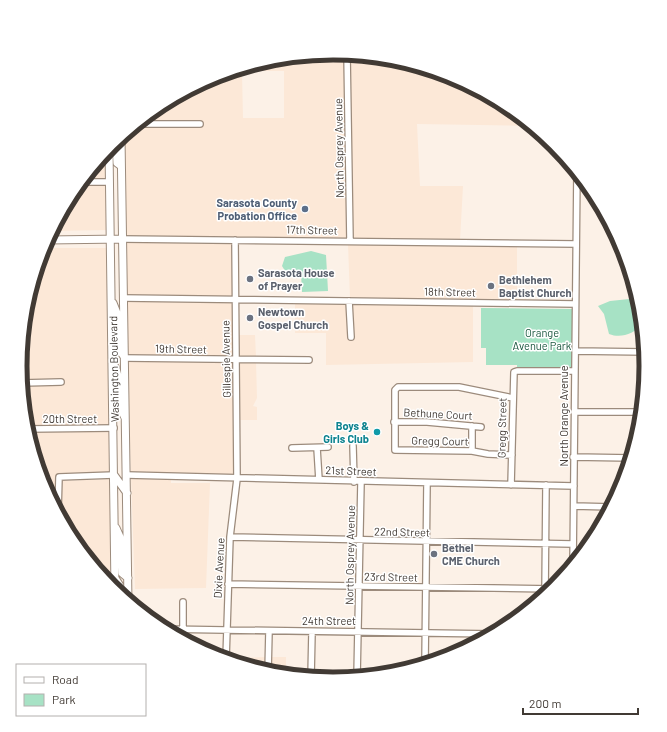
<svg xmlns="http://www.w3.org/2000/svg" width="667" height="732" viewBox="0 0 667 732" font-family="Barlow,sans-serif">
<rect width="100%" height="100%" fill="#fcf1e7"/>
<path fill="#fce8d7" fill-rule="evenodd" d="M334,53l11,1 3,185 -223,-2 -2,-102 11,-9h67l-62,-4 21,-17 54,-29 59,-18 37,-3v2l23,-1zM244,71h40v47h-41l-1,-45z
M349,54l46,5 59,17 54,29 25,21 -116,-2 3,62h43l-3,54 -108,-1z
M106,151l1,29h-25z
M79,185h28l1,45 -56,1 21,-39z
M125,241l108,1v55l-107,-1z
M348,244l169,1v56l-167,-3z
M43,248h63l3,17v161l-83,1 -4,-42 41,-1v-4h-42l-1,-14 6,-61z
M126,301l107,1 1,56 -107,-2z
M295,302l52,1 2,36h3l-1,-36 142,2 -20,1v56l-147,3v-32h-31z
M237,335h18l1,22 -18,1z
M127,360l107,2 1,114 -104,-3z
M238,362h18l1,36 -4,8 4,1v13h-19z
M27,431h82l1,42 -51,1 -3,35 -9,-17v-13h-5z
M131,478l40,1v4h39l-4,105 -71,1z
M110,479v106l-37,-45 -13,-24 1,-35z
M266,657v15l-26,-8v-6z
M270,657h16v18l-16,-2z"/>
<path fill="#a7e2c5" d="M311,251l15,4 2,36 -26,1 -1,-19 -14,1 -5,-8 3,-9z
M639,298l4,27c-10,8 -21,14 -34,9l-5,-20 -6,-8 12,-5z
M481,308l92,1 -1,60 -55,-1v-3h-31v-17h-5z"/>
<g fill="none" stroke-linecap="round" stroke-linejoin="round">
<defs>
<path id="minor" d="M347,54l3,187
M466,83v3
M137,124h63
M81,182h28
M123,239l453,5
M124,298l451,6
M349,301l2,36
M575,351l71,1
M125,358l184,2
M22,383l39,-1
M574,412h68
M394,422h33l54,5
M27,429l87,-1
M353,446l1,36
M292,448l36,-1
M317,448l2,32
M472,451v-25
M512,455l-24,-1 -16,-3 -77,-1v-60l3,-3h61l54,11
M573,457l59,1
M127,475l447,11
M511,485l3,-113 3,-1h57
M574,506l38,1
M58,512l1,-35 55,-2
M230,537l343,7
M573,553h11
M573,566l4,-395
M228,584l325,5
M545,596l1,-111
M163,629l331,5
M183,639v-37
M226,659l4,-122 7,-58 -2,-239
M425,664l2,-181
M268,672l1,-41
M311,677l1,-45
M357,677l4,-195"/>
<path id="major" d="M121,137l7,464
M116,141l1,22 4,3
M109,148l6,442
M47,240l76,-1
M113,303l4,10 1,35 7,10
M113,363c11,17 2,37 12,55
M114,475l13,18
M116,528l4,9 2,36 6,5
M115,578l5,8 2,10"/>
</defs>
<use href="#minor" stroke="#9c8b7c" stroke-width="8"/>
<use href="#major" stroke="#9c8b7c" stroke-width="9"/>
<use href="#minor" stroke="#fff" stroke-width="5.5"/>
<use href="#major" stroke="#fff" stroke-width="7"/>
</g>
<circle fill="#5c6f8a" stroke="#fff" stroke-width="1.5" cx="305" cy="209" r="4"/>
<g fill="#6b7280" stroke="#fff" stroke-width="1.5">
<circle cx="250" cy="279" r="4"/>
<circle cx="491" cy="286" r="4"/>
<circle cx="250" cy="318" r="4"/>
<circle cx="434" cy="554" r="4"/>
</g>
<circle fill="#0f9aa8" stroke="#fff" stroke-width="1.5" cx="377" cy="432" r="4"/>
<g text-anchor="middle" stroke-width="3" stroke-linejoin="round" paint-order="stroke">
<g font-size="11" fill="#413a34" stroke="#fff">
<text transform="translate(339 148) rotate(-91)" y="4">North Osprey Avenue</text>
<text transform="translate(312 230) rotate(1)" y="4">17th Street</text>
<text transform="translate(450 292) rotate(1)" y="4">18th Street</text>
<text transform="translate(181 349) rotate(1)" y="4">19th Street</text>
<text transform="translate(226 359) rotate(-91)" y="4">Gillespie Avenue</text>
<text transform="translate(114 369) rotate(-91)" y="4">Washington Boulevard</text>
<text transform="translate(438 414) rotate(3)" y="4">Bethune Court</text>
<text transform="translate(564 416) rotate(-90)" y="4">North Orange Avenue</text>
<text x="70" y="423">20th Street</text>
<text transform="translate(502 428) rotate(-89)" y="4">Gregg Street</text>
<text transform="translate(440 441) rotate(1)" y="4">Gregg Court</text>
<text transform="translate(351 471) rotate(2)" y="4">21st Street</text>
<text transform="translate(402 532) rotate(1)" y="4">22nd Street</text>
<text transform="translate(350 555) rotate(-89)" y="4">North Osprey Avenue</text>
<text transform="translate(219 568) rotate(-87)" y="4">Dixie Avenue</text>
<text transform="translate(391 577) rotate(1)" y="4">23rd Street</text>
<text x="329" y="625">24th Street</text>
</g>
<g font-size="11" font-weight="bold" fill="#4e5e75" stroke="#fff" text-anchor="end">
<text x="297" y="207">Sarasota County<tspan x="297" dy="13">Probation Office</tspan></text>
</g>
<g font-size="11" font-weight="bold" fill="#5b616d" stroke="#fff" text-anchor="start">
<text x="258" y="277">Sarasota House<tspan x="258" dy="13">of Prayer</tspan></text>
<text x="499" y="284">Bethlehem<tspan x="499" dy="13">Baptist Church</tspan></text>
<text x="258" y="316">Newtown<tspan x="258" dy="13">Gospel Church</tspan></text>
<text x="442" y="552">Bethel<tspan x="442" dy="13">CME Church</tspan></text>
</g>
<g font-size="11" fill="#19563e" stroke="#fff">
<text x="542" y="337">Orange<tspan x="542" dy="13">Avenue Park</tspan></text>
</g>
<g font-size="11" font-weight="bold" fill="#0d838f" stroke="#fff" text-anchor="end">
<text x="369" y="430">Boys &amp;<tspan x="369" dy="13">Girls Club</tspan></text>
</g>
</g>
<path d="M0 0H667V732H0ZM27 366a306 306 0 1 1 612 0a306 306 0 1 1-612 0Z" fill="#fff" fill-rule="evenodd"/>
<path fill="none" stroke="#413a34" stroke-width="5" d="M27 366a306 306 0 1 1 612 0a306 306 0 1 1-612 0Z"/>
<rect x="16" y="664" width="130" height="52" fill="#ffffff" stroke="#b3b0ae"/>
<rect x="24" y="677" width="20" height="6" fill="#ffffff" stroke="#b3b0ae"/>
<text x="52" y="684" font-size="12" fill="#413a34">Road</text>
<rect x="24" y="694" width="20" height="12" fill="#a7e2c5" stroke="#b3b0ae"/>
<text x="52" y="704" font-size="12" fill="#413a34">Park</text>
<path d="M523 708v6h115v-6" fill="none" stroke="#413a34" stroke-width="2"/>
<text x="529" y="708" font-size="12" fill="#413a34" stroke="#ffffff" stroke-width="3" paint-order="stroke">200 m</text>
</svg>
